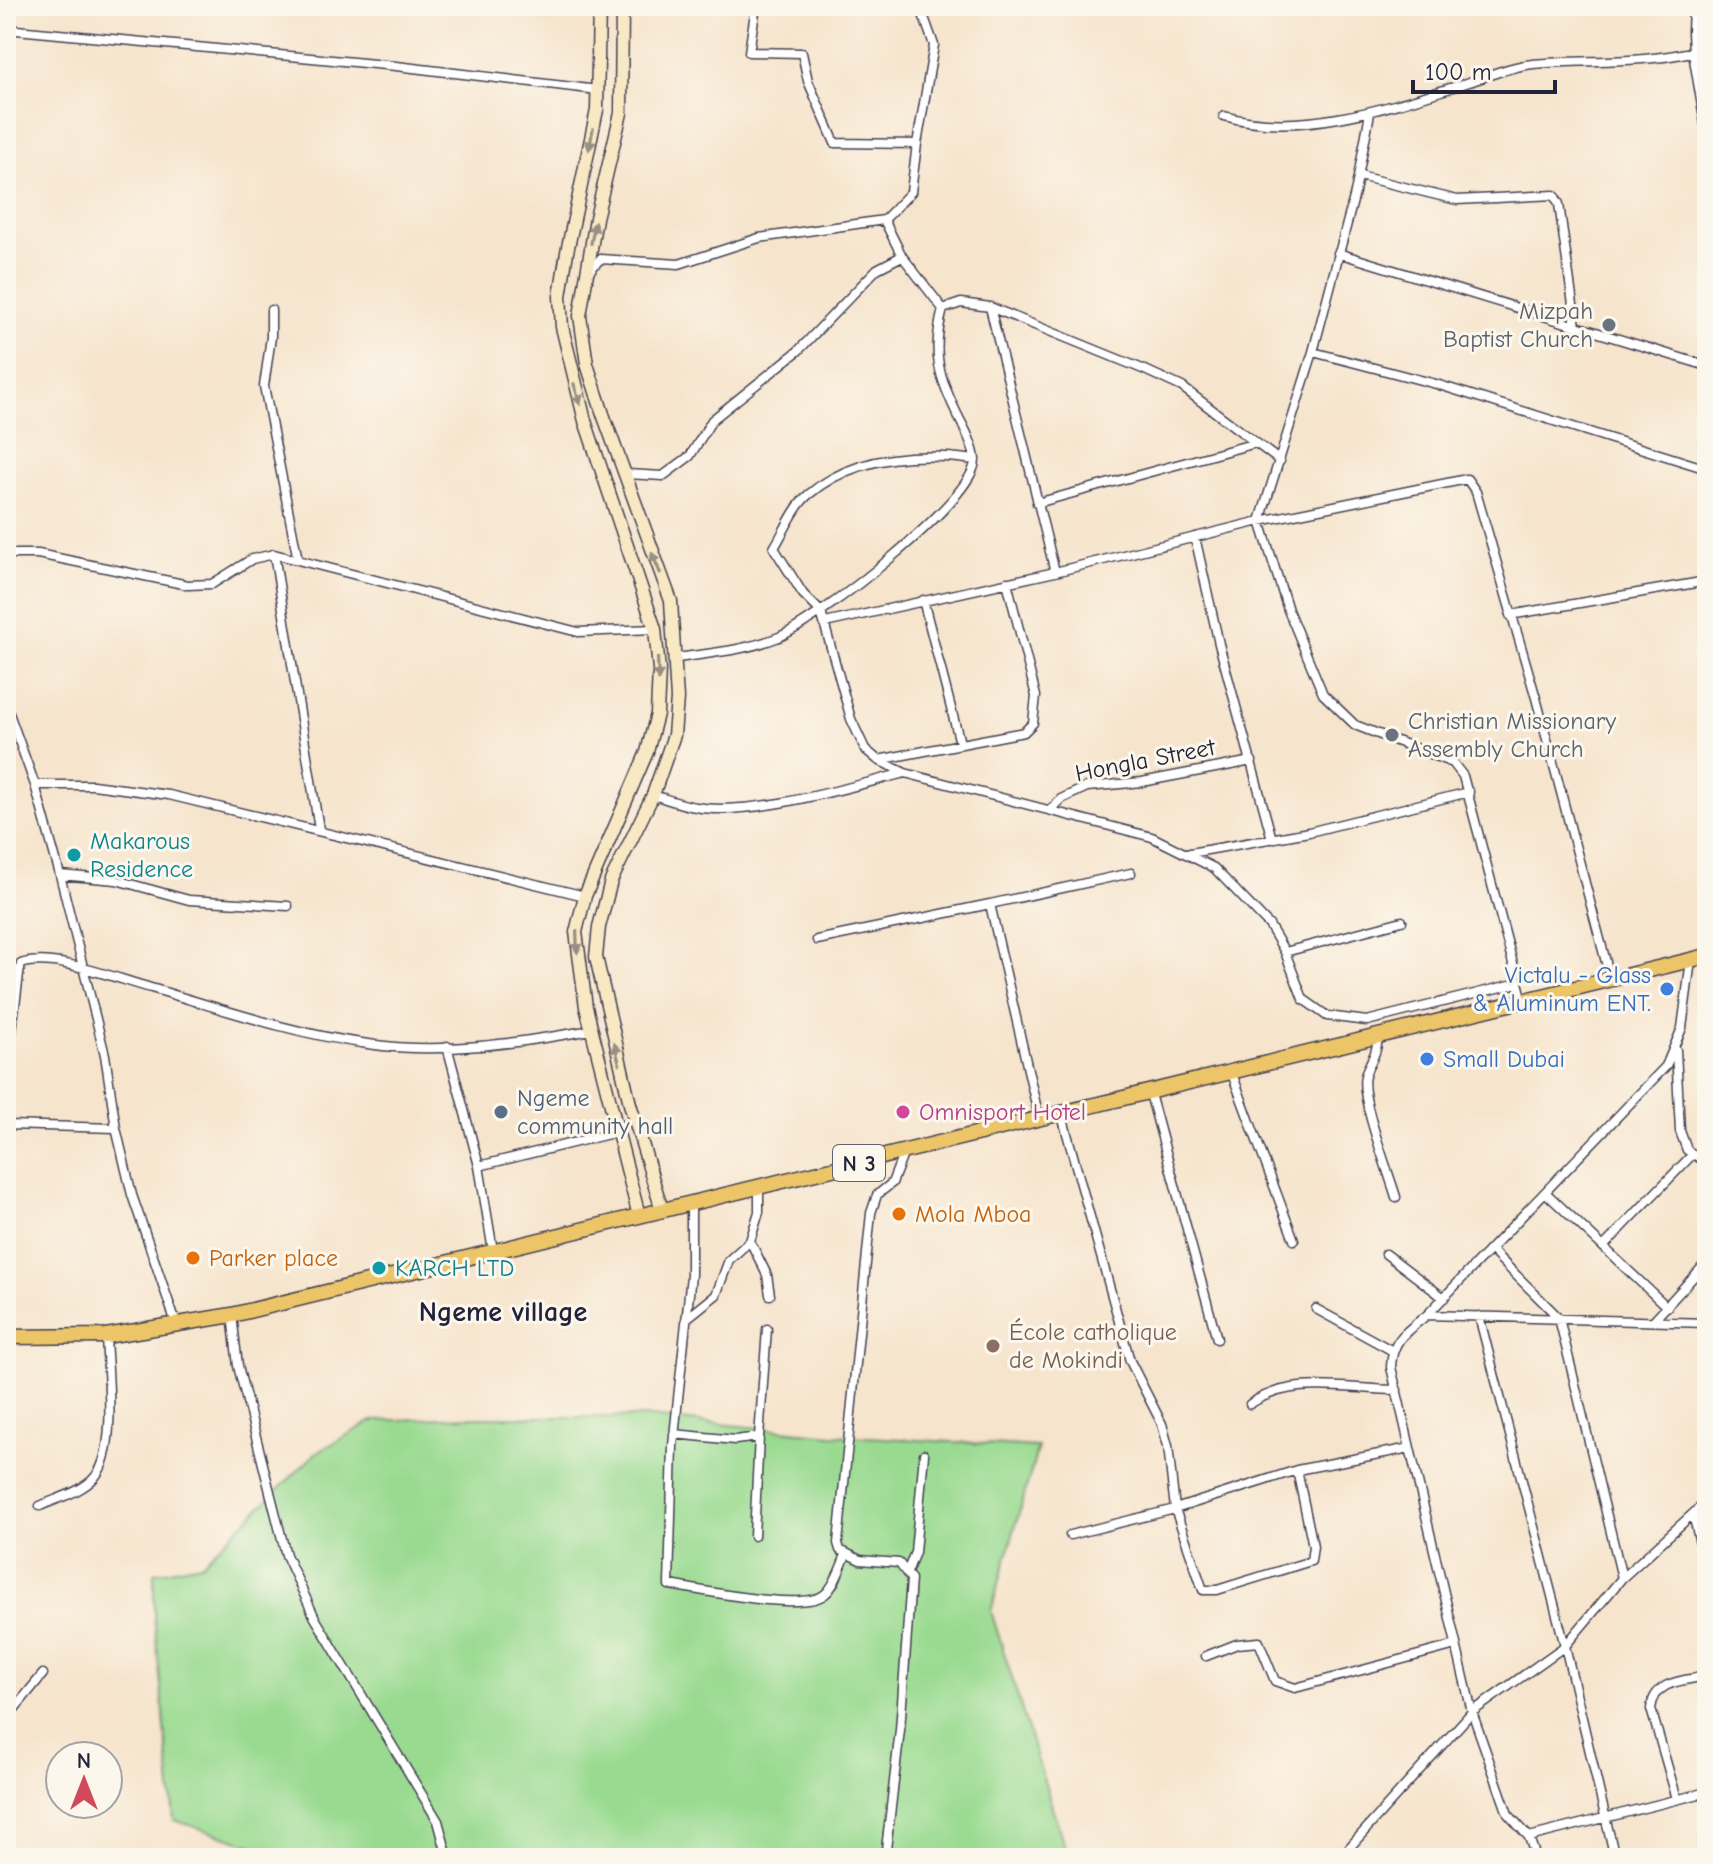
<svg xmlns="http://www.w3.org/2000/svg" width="1713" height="1864" viewBox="0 0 1713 1864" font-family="'Comic Neue',sans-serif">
<rect width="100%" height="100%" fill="#fbf7ec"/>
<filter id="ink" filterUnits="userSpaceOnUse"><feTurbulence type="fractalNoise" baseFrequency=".0125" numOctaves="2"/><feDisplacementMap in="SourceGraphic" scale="16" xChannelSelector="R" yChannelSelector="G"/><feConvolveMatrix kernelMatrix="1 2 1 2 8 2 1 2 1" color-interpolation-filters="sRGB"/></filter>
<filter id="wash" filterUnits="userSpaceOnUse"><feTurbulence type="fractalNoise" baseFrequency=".006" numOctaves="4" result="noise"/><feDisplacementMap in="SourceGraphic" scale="32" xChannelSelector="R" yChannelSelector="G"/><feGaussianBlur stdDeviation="1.8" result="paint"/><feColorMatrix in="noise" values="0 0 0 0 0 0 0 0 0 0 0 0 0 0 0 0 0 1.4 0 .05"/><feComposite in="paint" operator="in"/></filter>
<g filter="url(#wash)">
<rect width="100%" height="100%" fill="#f6e4cc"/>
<path fill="#99da90" stroke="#5e7e66" stroke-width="2" d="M466,1417h183l183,18 206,12 -47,164 77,247h-787l-7,-6 -100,-32 -20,-204v-43l47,-9 115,-111 56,-32z"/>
</g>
<g filter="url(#ink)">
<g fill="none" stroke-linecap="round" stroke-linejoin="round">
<defs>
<path id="minor" d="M756,6l-7,46 53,1 6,28 27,62 82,1 17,-99 -14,-39
M6,29l390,37 202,24
M1692,32l1,-26
M1693,53l-1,-21 15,-4
M1370,113l-15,80 -42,159 -53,169 28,89 35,84 32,31 98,38 10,13 60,225
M1224,116c76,22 166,-9 239,-32 23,-7 47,-18 70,-20 51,-5 102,0 153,-11h7l14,83
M917,144l-6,48 -27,28 18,36 41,53
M1359,176l98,24 97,-5 5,9 17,122
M1338,253l369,113
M588,273l12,-14 79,5 80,-26 125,-18
M990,307l65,265
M943,309l18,-6 29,4 155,63 37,17 98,74
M271,310v27l-7,49 34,174
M1313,352l123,32 271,85
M975,460c-58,-8 -120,-5 -167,35 -14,12 -24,37 -34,53l29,46 18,18 30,107 14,30 13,11 27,13 247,64 62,31 55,57 16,27 18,47 24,17 40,5 151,-38
M627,474l36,2 27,-20 22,-36 86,-69 79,-82 25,-13
M1037,503l219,-60
M1195,537l24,107 53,195
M6,554h32l150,31 24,-1 40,-25 22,-5 304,78 77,-3
M274,554l45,275
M923,600l37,143
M1510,615l197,-34
M825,623l230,-51 205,-51 207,-42 9,13 60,206 75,283
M677,658c34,-5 70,-8 102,-21 38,-16 197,-138 196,-177 -1,-14 -9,-29 -15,-40 -21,-42 -29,-65 -17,-111
M6,705l29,80 25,90 45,180 11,73 16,67 45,131
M878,760l146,-28 9,-9 3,-27 -29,-114
M35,785h58l76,10 416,101
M653,795c14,4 29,10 43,12 56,10 153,-20 209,-34
M1050,810l11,-11 26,-12 55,-5 110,-21
M1190,853l119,-21 160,-40
M60,875l56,5 73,20 99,6
M990,904l141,-31
M817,940l173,-36 49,214
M1285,952l117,-31
M1378,1036c-2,24 -8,22 -13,40 -6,20 24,97 31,121
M447,1046l32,120 14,85
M1676,1050l4,81 7,19 20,13
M1231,1071l63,169
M6,1078l13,-104 2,-10c33,-11 96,15 130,24 71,21 143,46 217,56 74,11 151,-1 223,-14
M1149,1090l68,249
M1061,1112l69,249 32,63 6,22 7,63 28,81h14l94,-29 2,-15 -16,-76
M6,1125l110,3
M479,1166l138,-34
M1545,1192l122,115
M691,1203v72l-18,171 -4,139c29,4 135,28 156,9 10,-8 16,-28 21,-39
M750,1241l17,34 3,20
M1603,1247l90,-93
M1490,1249l69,69 63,260
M1386,1254l58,44
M1316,1309l75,41
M232,1315l6,51 48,189 29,63 123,203 10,37
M1427,1315l280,8
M1479,1316l86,330 50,212
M686,1319l30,-24 13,-35 21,-19 9,-29v-25
M1653,1321l54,-59
M1250,1404c43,-29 97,-14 147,-14
M674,1434l61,6 24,-3 8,-108
M1707,1501l-85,77 -57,68 -93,66 36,102 21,23 178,-45
M40,1506c18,-8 42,-14 55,-29 23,-27 12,-106 11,-141
M1693,1514l14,58
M1070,1535l105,-26 122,-39 113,-22
M754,1536l5,-99
M908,1570l7,-18 9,-98
M1206,1656l31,-12 22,-2 16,39 20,7 161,-43
M6,1719l37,-45
M1677,1799l-26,-90c3,-29 32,-28 56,-33
M1529,1837l7,21
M885,1858l15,-128 11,-151 -12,-16 -39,-3 -20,-10 -2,-7 33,-330 6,-18 15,-12 12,-31
M1340,1858l132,-146 -81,-345c1,-28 16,-36 36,-52l239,-249 16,-38 9,-68"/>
<path id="secondary" d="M599,6l-2,104 -30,142 -7,44 2,31 23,94 70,208 4,41 -2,44 -10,38 -62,144 -9,36 10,75 53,209
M622,6l-1,107 -25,105 -16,98 7,48 16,50 68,187 6,98 -3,36 -21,60 -42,86 -12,46 -3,30 34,147 32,106"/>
<path id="trunk" d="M6,1337l100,-1 126,-21 1475,-359"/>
</defs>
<use href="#minor" stroke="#423f51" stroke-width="11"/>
<use href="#secondary" stroke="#423f51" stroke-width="15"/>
<use href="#trunk" stroke="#423f51" stroke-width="17"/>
<use href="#minor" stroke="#fff" stroke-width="8"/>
<use href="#secondary" stroke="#f8e8c3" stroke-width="12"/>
<use href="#trunk" stroke="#edc569" stroke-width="14"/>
</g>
<defs><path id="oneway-solid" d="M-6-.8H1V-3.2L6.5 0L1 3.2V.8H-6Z" transform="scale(2)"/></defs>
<g fill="#988f86">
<use href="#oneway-solid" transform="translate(591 139) rotate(101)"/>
<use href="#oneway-solid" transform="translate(593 233) rotate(-79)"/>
<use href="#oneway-solid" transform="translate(577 394) rotate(73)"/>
<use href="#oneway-solid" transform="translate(656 563) rotate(-113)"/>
<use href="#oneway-solid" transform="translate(658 669) rotate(88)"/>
<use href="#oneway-solid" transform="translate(577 942) rotate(88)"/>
<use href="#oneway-solid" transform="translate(617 1054) rotate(-104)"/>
</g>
</g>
<g fill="#6b7280" stroke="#fbf7ec" stroke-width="3">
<circle cx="1609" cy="325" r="8"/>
<circle cx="1392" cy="735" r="8"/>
</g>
<g fill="#0f9aa8" stroke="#fbf7ec" stroke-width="3">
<circle cx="74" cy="855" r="8"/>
<circle cx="379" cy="1268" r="8"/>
</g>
<g fill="#3f7fe0" stroke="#fbf7ec" stroke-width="3">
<circle cx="1667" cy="989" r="8"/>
<circle cx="1427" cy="1059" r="8"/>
</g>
<circle fill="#5c6f8a" stroke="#fbf7ec" stroke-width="3" cx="501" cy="1112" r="8"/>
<circle fill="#d1479c" stroke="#fbf7ec" stroke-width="3" cx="903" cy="1112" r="8"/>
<g fill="#e8710a" stroke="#fbf7ec" stroke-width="3">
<circle cx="899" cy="1214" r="8"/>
<circle cx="193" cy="1258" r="8"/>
</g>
<circle fill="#8d6e63" stroke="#fbf7ec" stroke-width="3" cx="993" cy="1346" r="8"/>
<g text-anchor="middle" stroke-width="6" stroke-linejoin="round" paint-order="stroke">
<rect fill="#fbf7ec" stroke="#636270" stroke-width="2" x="833" y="1145" width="52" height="36" rx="6"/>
<g font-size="22" font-weight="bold" fill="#22223b">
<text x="859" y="1171">N 3</text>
</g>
<g font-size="24" fill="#5b616d" stroke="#fbf7ec" text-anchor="end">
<text x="1593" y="319">Mizpah<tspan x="1593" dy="28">Baptist Church</tspan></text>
<text x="1408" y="729" text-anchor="start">Christian Missionary<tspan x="1408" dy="28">Assembly Church</tspan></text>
</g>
<g font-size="24" fill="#22223b" stroke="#fbf7ec">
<text transform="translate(1145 760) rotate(-11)" y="8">Hongla Street</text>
</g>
<g font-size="24" fill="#0d838f" stroke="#fbf7ec" text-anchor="start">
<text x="90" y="849">Makarous<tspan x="90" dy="28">Residence</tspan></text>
<text x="395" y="1276">KARCH LTD</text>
</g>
<g font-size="24" fill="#366cbe" stroke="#fbf7ec" text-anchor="end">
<text x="1651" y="983">Victalu - Glass<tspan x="1651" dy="28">&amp; Aluminum ENT.</tspan></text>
<text x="1443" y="1067" text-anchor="start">Small Dubai</text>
</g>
<g font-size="24" fill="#4e5e75" stroke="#fbf7ec" text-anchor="start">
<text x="517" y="1106">Ngeme<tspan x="517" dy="28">community hall</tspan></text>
</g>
<g font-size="24" fill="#b23c85" stroke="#fbf7ec" text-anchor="start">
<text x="919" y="1120">Omnisport Hotel</text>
</g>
<g font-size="24" fill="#c56008" stroke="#fbf7ec" text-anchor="start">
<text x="915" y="1222">Mola Mboa</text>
<text x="209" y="1266">Parker place</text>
</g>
<g font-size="24" fill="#785e54" stroke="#fbf7ec" text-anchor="start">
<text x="1009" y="1340">École catholique<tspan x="1009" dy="28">de Mokindi</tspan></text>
</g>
<g font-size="28" font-weight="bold" fill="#22223b" stroke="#fbf7ec">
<text x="503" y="1321">Ngeme village</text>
</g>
</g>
<rect width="1713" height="1864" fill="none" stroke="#fbf7ec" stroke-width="32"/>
<g transform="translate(84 1780)"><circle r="38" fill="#fbf7ec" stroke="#a4a2a5" stroke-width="2"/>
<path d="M0-6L14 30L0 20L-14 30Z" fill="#d1495b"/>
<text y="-12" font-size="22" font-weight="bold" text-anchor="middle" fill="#22223b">N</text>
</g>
<path d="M1413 80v12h142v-12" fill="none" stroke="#22223b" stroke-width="4"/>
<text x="1425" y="80" font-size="24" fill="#22223b" stroke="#fbf7ec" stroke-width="6" paint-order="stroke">100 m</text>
</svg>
